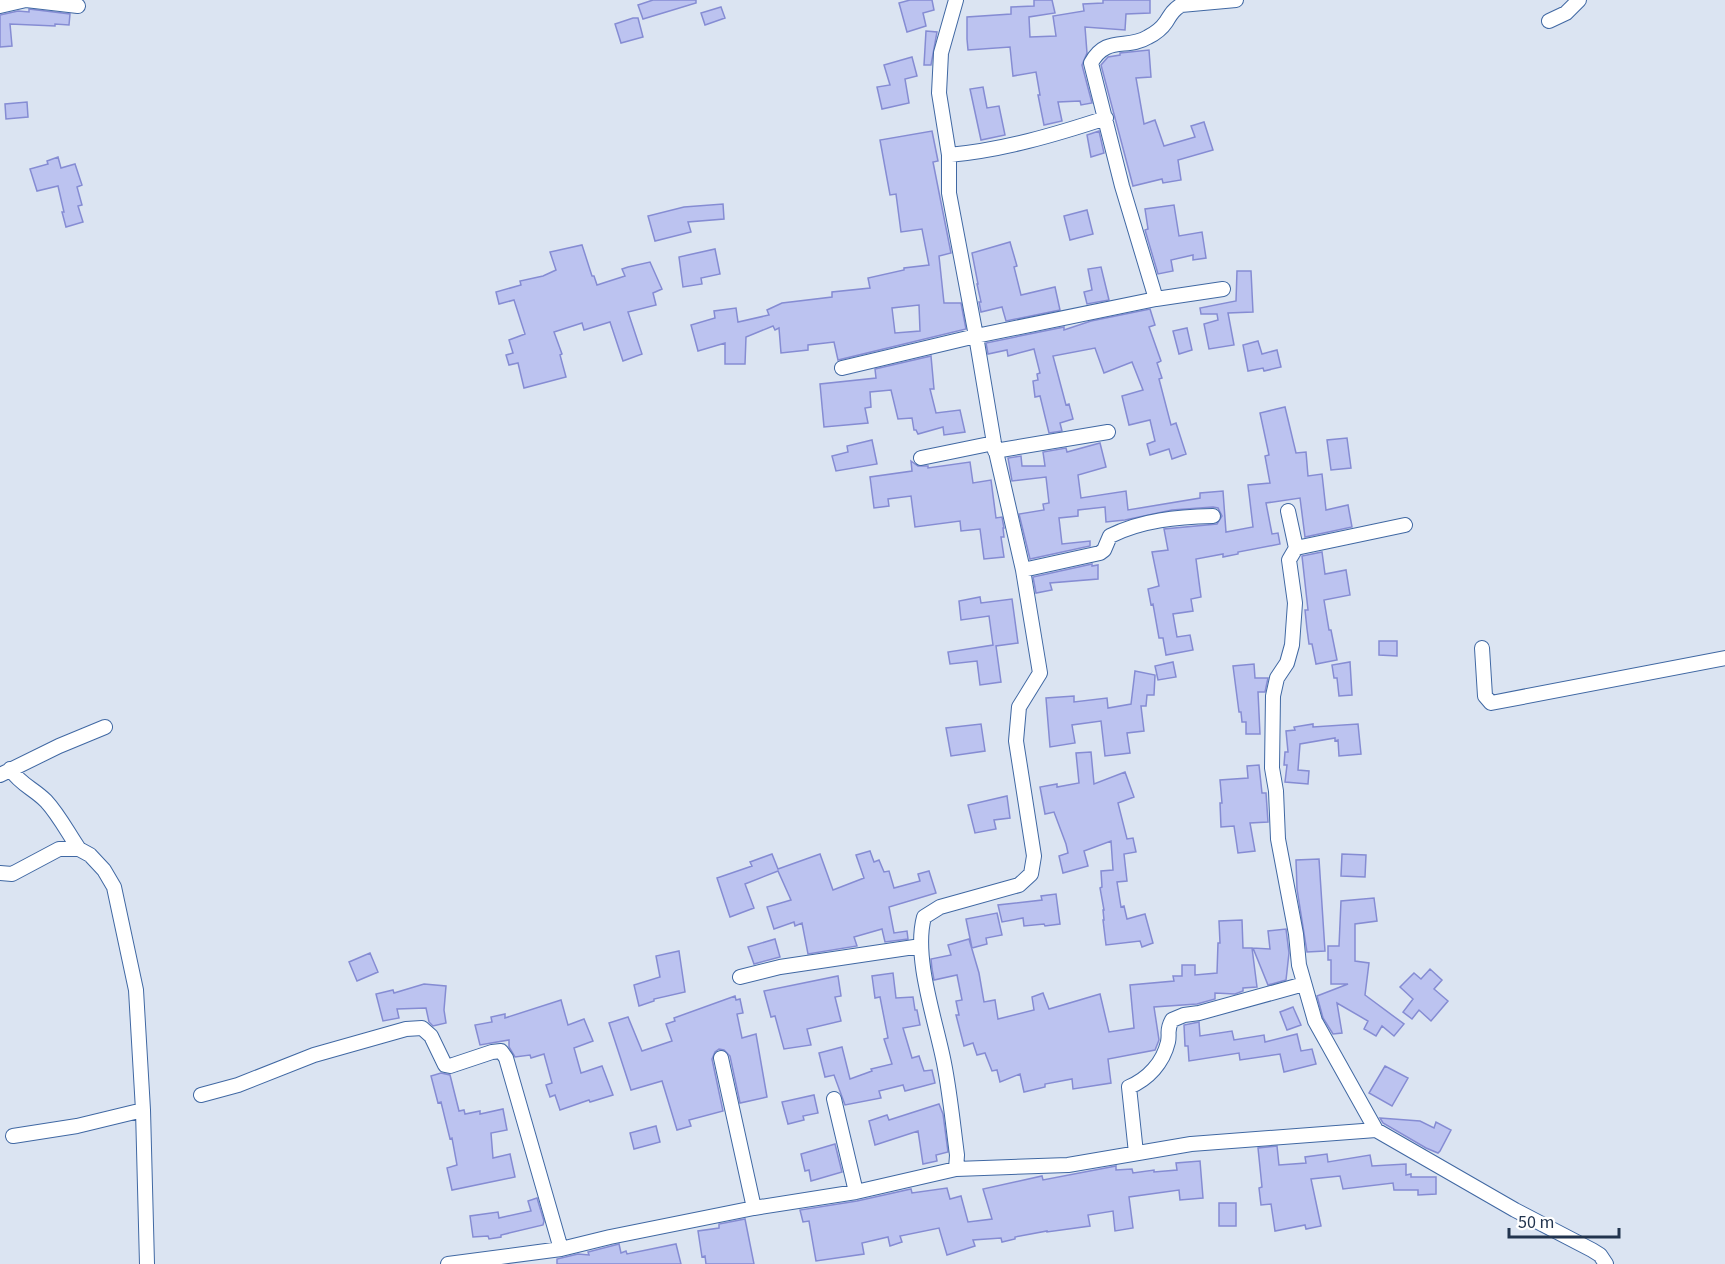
<svg xmlns="http://www.w3.org/2000/svg" width="1725" height="1264" viewBox="0 0 1725 1264" font-family="'Source Sans 3',sans-serif">
<rect width="100%" height="100%" fill="#dbe4f2"/>
<path fill="#bcc3f0" stroke="#858cd3" stroke-width="1.5" fill-rule="evenodd" d="M653,0h43v3l-53,16 -5,-14z
M910,0h22l2,10 -11,3 3,13 -19,6 -8,-29z
M1034,0h18l3,13 -26,4 1,20 26,-1 -3,-20 31,-5 -1,-7 20,-1v-3h47v13l-24,1 -1,16 -40,-3 2,26 -5,12 10,38 -11,2 -1,-4 -22,1 4,19 -18,4 -6,-30h2l-4,-23 -23,4 -3,-29 -42,3 -1,-11v-22l44,-3v-7l23,-1z
M721,7l4,11 -20,7 -4,-12z
M29,9l41,5 -1,11 -14,-1v2l-45,-2 2,22 -12,1v-32l18,-4 11,1z
M633,18h5l5,19 -22,6 -6,-19z
M926,31l11,1 -6,33h-7z
M1149,50l2,27 -15,1 8,46 11,-4 9,26 31,-9 -4,-11 13,-4 9,28 -35,10 3,20 -18,3 -1,-4 -29,7 -32,-121 7,-8 12,-2v-2z
M912,57l5,19 -12,3 4,24 -27,6 -5,-22 13,-2 -6,-20z
M983,87l4,21 12,-2 6,29 -24,5 -11,-51z
M27,102l1,15 -22,2 -1,-15z
M932,131l6,30 -5,1 18,91 -12,3 5,47h17l5,26 -128,31 -4,-18 -26,3v5l-27,3 -2,-25 -4,2 -2,-4 -27,11 -1,27h-20v-21l-27,8 -7,-26 24,-7 -1,-7 22,-3 2,14 31,-7 -2,-5 15,-7 50,-6v-5l38,-4 -2,-10 36,-8v-2l25,-3 -7,-36 -21,3 -5,-38 -6,1 -10,-55zM919,305l1,26 -25,2 -3,-25z
M1099,131l5,22 -13,4 -4,-22z
M58,157l3,11 14,-4 7,21 -5,2 5,18 -4,1 5,16 -17,5 -4,-15h2l-6,-26 -21,5 -7,-22 18,-5 -1,-3z
M723,204l1,15 -36,3 3,10 -36,9 -7,-25 36,-9z
M1174,205l5,31 23,-4 4,26 -13,2v-5l-22,5 2,11 -15,3 -13,-44 3,-1 -3,-20z
M1087,210l6,24 -23,6 -6,-24z
M1010,242l7,24 -3,1 7,28 34,-8 5,23 -54,11 -4,-14 -21,5 -2,-10h2l-4,-18h1l-6,-31z
M582,245l10,31h2l3,9 28,-9 -3,-7 6,-2 22,-5 12,27 -9,4 3,12 -28,7 14,42 -19,7 -13,-39 -26,8 -2,-7 -28,9 8,22 -2,1 6,22 -42,11 -6,-25 -9,2 -3,-10 7,-2 -4,-13 16,-6 -11,-34 -15,4 -3,-12 25,-7 -1,-4 23,-5 13,-6 -6,-18z
M715,249l5,25 -19,4 1,6 -19,3 -4,-30z
M1101,267l8,33 -22,4 -3,-12 8,-2 -4,-21z
M1237,271h14l2,41 -25,1 6,32 -25,4 -5,-25 14,-4 -1,-6h-16l-1,-6 36,-7z
M1150,309l5,16 -6,2 12,34 -4,2 5,15 -3,1 12,46 5,-2 10,31 -14,5 -3,-10 -19,6 -3,-11 8,-3 -5,-21 -21,5 -7,-29 21,-6 -11,-28 -28,11 -9,-25 -42,8 13,49 3,-1 4,15 -13,4 2,8 -13,2 -9,-37 -5,1 -2,-16 5,-1 -1,-6 3,-1 -6,-24 -26,7 -1,-6 -19,4 -2,-11 78,-16v3l27,-9z
M1187,328l5,22 -13,4 -6,-23z
M1258,341l4,13 15,-4 4,17 -17,4 -1,-3 -15,3 -5,-26z
M931,356l3,33h-4l6,24 24,-3 5,22 -21,3 -1,-8 -25,7 -2,-4h-2l-2,-12 -14,1 -7,-29 -21,2 1,15 -6,1 3,15 -44,4 -4,-43 56,-6 -1,-9z
M1285,407l11,46 10,-1 2,24 14,-2 4,36 22,-5 4,22 -47,10 -5,-39 -34,5 6,31 6,-1 2,11 -42,8v2l-15,3v-3l-27,5 5,38 -10,2 2,12 -20,3 4,23 13,-2 3,15 -27,5 -3,-17h-4l-6,-34 -2,1 -3,-16 11,-3 -7,-34 16,-2 -4,-21 53,-5 5,-8 -4,-8 -5,-1 -41,3 -47,10 -19,2 -1,-15 -27,3v6l-19,2 3,26 28,-3v5l-60,13 -11,-45 25,-4 -1,-6 6,-1 -3,-26 -34,4 -4,-23 13,-2 1,10h23l-2,-14 23,-4 1,4 33,-9 6,24 -28,8 3,23 45,-7 2,19 72,-12v-5l23,-2 3,41 27,-5 -5,-42 22,-2 -5,-27 4,-1 -9,-42z
M1347,438l4,30 -20,2 -4,-30z
M872,440l5,24 -41,7 -4,-15 16,-4 -1,-6z
M911,461l7,5h10v2l42,-6 3,21 18,-3 5,38 6,-1 2,11h-1l1,9h-3l3,20 -20,2 -4,-30 -19,2 -1,-10 -45,6 -4,-31 -23,3 1,7 -15,2 -4,-31 42,-6z
M1322,552l3,22 21,-4 4,25 -26,5 5,30h2l6,30 -21,4 -4,-20h-3l-2,-15 -2,-19h3l-6,-54z
M1092,564v2l6,-1v14l-48,4 2,7 -16,3 -3,-16z
M980,597l1,6 31,-4 6,44 -22,3 5,36 -21,3 -3,-24 -27,3 -2,-12 45,-7 -4,-29 -28,4 -2,-19z
M1379,641h18v15l-18,-1z
M1173,662l3,15 -18,3 -3,-14z
M1350,662l2,33 -13,1 -2,-18h-3l-2,-13z
M1254,664l1,14h13l-3,14h-7l2,42h-14v-12h-4l-1,-10h-2l-6,-46z
M1135,671l20,4 -1,20h-7l-1,11h-5l3,25 -17,2 3,20 -25,3 -4,-35 -29,4 3,18 -25,4 -4,-49 28,-2v6l33,-4 1,10 23,-4z
M981,724l4,27 -34,5 -5,-28z
M1313,724v3l45,-3 3,30 -22,2 -1,-16 -3,1v-3l-35,6 -2,26 11,1 -1,13 -23,-2 2,-17h-3l1,-13h3l-2,-21 9,-1 -1,-3z
M1091,752l3,32 31,-12 9,25 -16,6 9,36 6,-1 3,14 -12,2 3,27 -10,1 4,25 3,-1 3,13 18,-5 8,29 -11,4 -2,-6 -34,4 -3,-25h1l-1,-10h1l-4,-22 2,-1 -1,-16 12,-1 -2,-29 -27,10 4,15 -25,7 -4,-17 9,-3 -2,-9 -12,-32 -9,2 -5,-27 17,-3v3l22,-4 -3,-30z
M1259,765l3,28h4l2,29 -18,1 5,28 -17,2 -4,-27 -13,1 -1,-24h2l-2,-23 28,-2 -1,-12z
M1007,796l3,22 -16,2 2,9 -21,4 -7,-28z
M870,851l4,11 5,-2 5,12 5,-1 5,17 26,-7 -2,-7 11,-3 7,22 -47,14 5,26 13,-2 1,8 -23,3 -3,-13 -28,8 3,9 -49,8 -6,-31 -7,3 -1,-4 -20,7 -7,-22 24,-7 -13,-29 -33,13 9,24 -24,9 -13,-39 35,-12 -2,-4 22,-8 6,15 42,-15 13,36 31,-12 -8,-23z
M1342,854l24,1 -1,22 -24,-1z
M1319,859l6,92 -18,1 -10,-63 -1,-29z
M1056,894l4,30 -15,2 -1,-2 -20,2 -1,-8 -21,4 -4,-17 44,-5 -1,-4z
M1374,898l3,23 -22,3v37l14,2 -4,32 39,29 -10,12 -12,-10 -6,10 -12,-7 4,-8 -31,-18 5,30 -9,1 -10,-16 -6,-22 31,-12h-17v-24h-3v-14h11l2,-45z
M997,913l5,22 -16,3 1,6 -15,4 -6,-29z
M1242,920l1,28h9l5,39 -14,1v3l-8,3 -20,-1v6l-18,5 -43,3 5,33 -4,10 -47,9 3,24 -38,6 -1,-10 -27,5v3l-21,5 -4,-18 -20,8 -3,-12 -5,1 -7,-18 -8,2 -4,-12 -9,3 -8,-31h3l-3,-14 6,-1 -5,-25 -23,5 -2,-11 -1,-10 20,-4 -3,-10 21,-6 10,34 5,29 11,-2 3,19 36,-9 -2,-13 11,-4 6,16 51,-15 9,38 25,-4 -4,-43 44,-4 -1,-5h9v-11h13v10l22,-2 1,-30h2l-1,-22z
M1286,929l3,24 -3,27 -18,5 -15,-37 17,1 -2,-18z
M775,939l5,18 -26,7 -6,-17z
M679,951l6,41 -31,7v2l-15,5 -5,-21 26,-8 -4,-21z
M370,953l8,19 -21,9 -8,-19z
M1430,969l12,11 -8,9 14,12 -17,20 -12,-11 -7,9 -9,-7 10,-13 -13,-12 14,-14 7,6z
M893,973l3,25 17,-1 2,13h2l3,15 -17,3 9,30 7,-2 5,15 8,-1 3,13 -30,8 -2,-6 -24,6 2,7 -36,7 -11,-30 -9,2 -6,-24 23,-6 8,32 22,-8 -1,-2 21,-5 -8,-25 4,-1 -8,-41 -5,1 -3,-22z
M838,976l3,20 -6,1 6,24 -34,8 4,16 -27,4 -9,-33 -4,1 -7,-26z
M424,984l22,2 -2,24 2,13 -13,3 -4,-4 -3,-14 -29,1 2,9 -16,3 -7,-27 17,-4 1,3z
M735,996l1,4 4,-1 3,14 -6,1 5,24 14,-4 11,63 -27,6 -10,-47 -6,-6 -5,-1 -4,3 -3,7 11,52 -34,9 2,6 -14,4 -15,-49 -31,9 -22,-67 19,-6 14,34 30,-10 -6,-17 9,-3 -1,-3z
M561,1000l7,25 16,-6 9,22 -19,7 7,25 21,-7 11,29 -23,7 -1,-2 -29,10 -5,-15 -5,2 -4,-12 6,-2 -8,-29 -13,4 -1,-3 -15,2 -6,-10v-7l-29,5 -5,-20 17,-3 -1,-5 14,-3v4z
M1293,1007l8,18 -14,5 -7,-18z
M1199,1022l1,14 32,-5 2,9 30,-5 1,7 32,-8 4,17 11,-2 4,15 -32,8 -4,-18 -40,6 -1,-7 -50,8 -1,-15h-3l-1,-21z
M1385,1066l23,12 -16,28 -23,-13z
M441,1073l9,2 9,36 5,-1 1,4 15,-3v3l23,-5 4,21 -16,3 2,25 17,-4 5,23 -63,13 -5,-22 10,-3 -5,-27 -2,1 -9,-37 -3,1 -7,-27z
M814,1095l4,18 -15,3 1,4 -16,4 -6,-22z
M939,1104l4,10 5,38 -12,3 1,6 -14,3 -5,-33 -43,14 -6,-24 18,-6 2,5z
M1380,1118l40,3 14,7 2,-6 15,8 -11,21 -2,2 -12,-5 -43,-25z
M656,1126l4,16 -26,7 -4,-16z
M835,1144l7,28 -31,9 -2,-11 -4,1 -4,-17z
M1277,1146l2,19 27,-2 -1,-6 22,-3 1,8 42,-7 2,11 34,-2v11l5,-1v3h25v17l-18,1v-5h-24l-1,-7 -50,6 -3,-13 -29,3 10,47 -15,3 -1,-4 -30,6 -4,-27 -10,1 -2,-17 3,-1 -4,-39z
M1200,1161l3,37 -23,2 -1,-10 -50,7 4,31 -18,3 -2,-20 -25,4 2,11 -43,6v-1l-32,6v2l-13,3 -1,-4 -28,2 2,6 -28,9 -8,-27 -39,8 2,6 -12,4 -2,-9 -26,6 2,11 -48,7 -7,-40 -6,1 -3,-12 57,-9 54,-12 1,4 35,-5 3,11 11,-3 7,26 24,-3 -9,-30 59,-13 1,4 73,-14v4l16,-1 1,4 21,-3v2l23,-2 -1,-7z
M537,1198l7,23 -1,4 -42,10v2l-12,2 -1,-3 -15,1 -3,-21 28,-4 1,6 32,-7 -3,-10z
M1219,1203h17v23h-17z
M745,1219l9,45h-48l-1,-8 -3,1 -4,-26 21,-3v-4z
M619,1244l2,9 5,-2 1,3 49,-10 5,20h-124v-5l21,-5 11,1 -1,-3z"/>
<g fill="none" stroke-linecap="round" stroke-linejoin="round">
<defs>
<path id="street" d="M956,0l-15,53 -2,40 10,62v38l27,143 18,107 29,127 17,103 -21,34 -3,34 18,115 -3,18 -12,11 -79,22 -16,10c-11,41 12,104 20,146 6,30 9,62 13,92l-1,14
M0,6l26,-6 52,6
M1549,21l17,-8 13,-13
M949,155c54,-5 105,-20 157,-37
M1156,299l-34,-113 -31,-123c15,-28 36,-13 57,-26 6,-3 14,-9 18,-15 5,-8 7,-12 15,-17l55,-5
M842,368l134,-32 180,-37 67,-10
M995,451l113,-19
M921,458l73,-15
M1288,511l8,37 -7,12 6,43 -3,42 -5,18 -10,15 -4,18 -1,72 4,23 2,48 18,95 3,31 16,56 61,109
M1296,548l109,-23
M1023,570l77,-17 4,-3 6,-14c32,-16 67,-19 103,-20
M1482,648l3,48 6,7 234,-45
M10,769c11,16 23,19 36,32 13,14 22,32 33,48
M0,775l59,-29 46,-19
M0,873l12,1 47,-25h20l11,6 14,15 10,17 22,103 7,120 4,154
M740,977l40,-10 141,-21
M721,1058l33,150
M201,1095l37,-10 76,-30 92,-26 16,-1 9,8 14,29 5,1 42,-14 9,-1 5,7 55,191
M834,1099l22,93
M13,1136l64,-10 66,-16
M1136,1153l-7,-66c19,-8 34,-24 39,-45 2,-10 -2,-11 4,-22l12,-5 15,-2 105,-29
M448,1264l113,-15 49,-12 144,-29 102,-16 100,-23 112,-4 123,-21 185,-14 139,80 77,40 8,5 6,9"/>
</defs>
<use href="#street" stroke="#4068a3" stroke-width="16"/>
<use href="#street" stroke="#fff" stroke-width="14"/>
</g>
<path d="M1509 1228v9h110v-9" fill="none" stroke="#22344e" stroke-width="3"/>
<text x="1518" y="1228" font-size="18" fill="#22344e" stroke="#ffffff" stroke-width="4.5" paint-order="stroke">50 m</text>
</svg>
